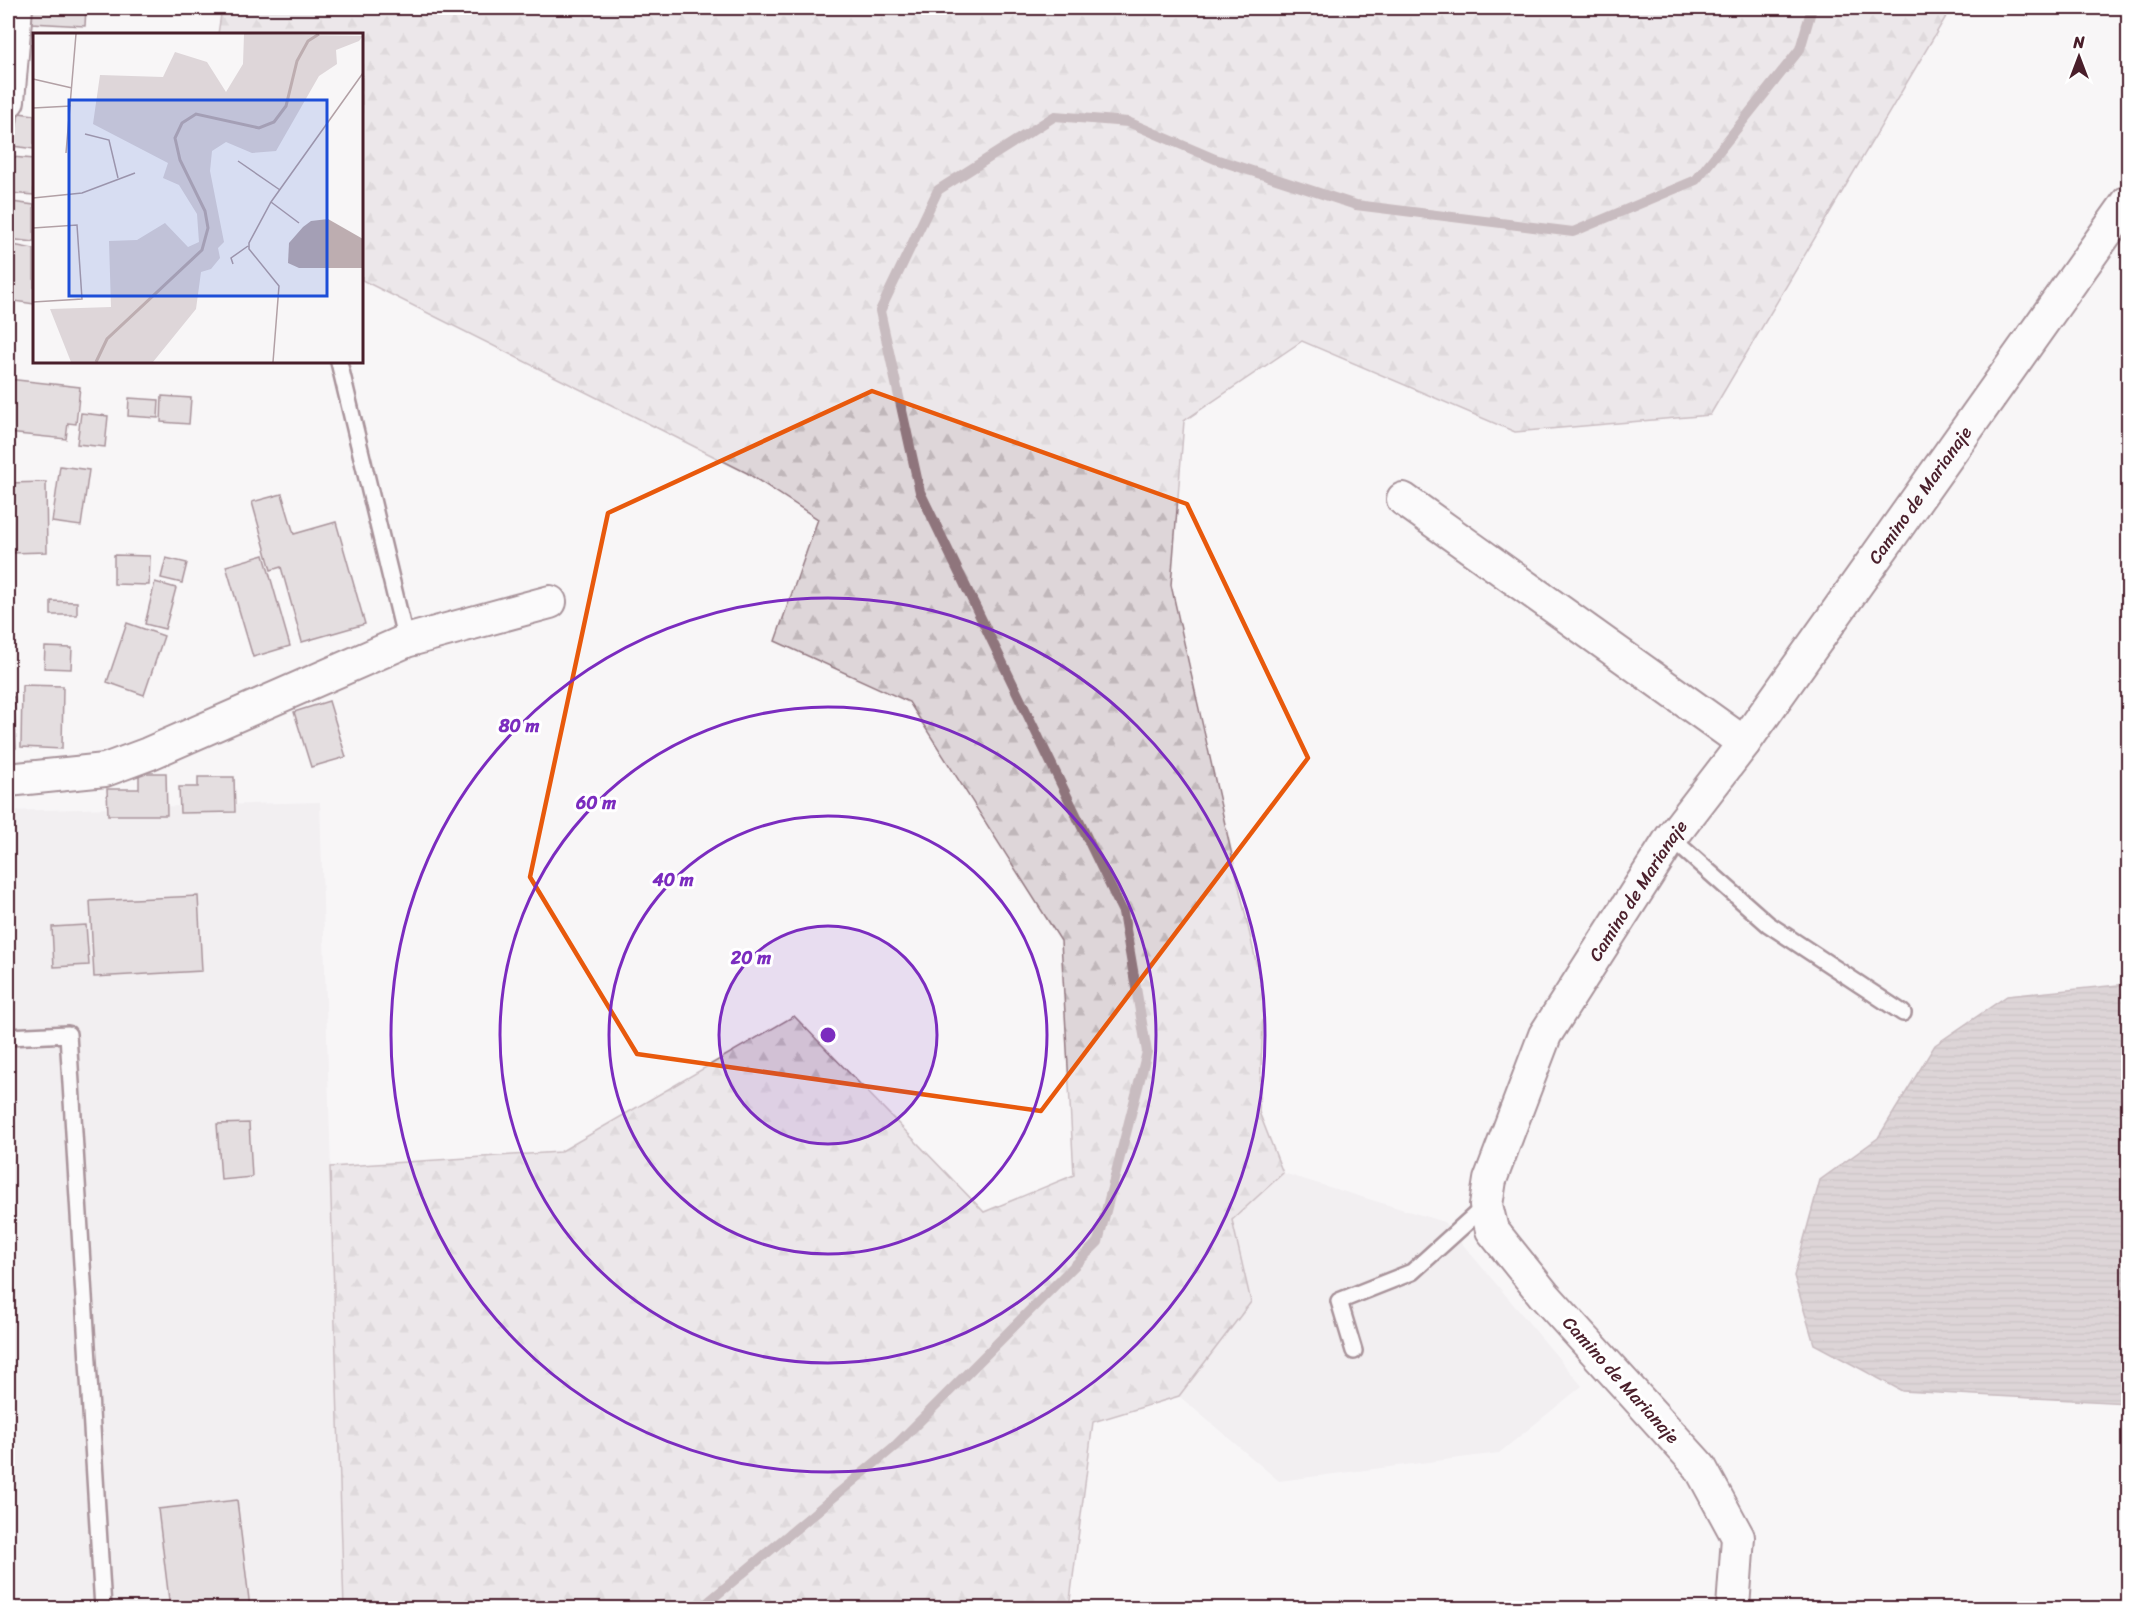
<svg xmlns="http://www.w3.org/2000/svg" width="2136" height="1616" viewBox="0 0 2136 1616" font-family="Sriracha,sans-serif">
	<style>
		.built { fill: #ebe6e8 }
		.forest { fill: url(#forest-firs); stroke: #947a82; stroke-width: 1.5 }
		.water { fill: url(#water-rules); stroke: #8f747b; stroke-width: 1.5 }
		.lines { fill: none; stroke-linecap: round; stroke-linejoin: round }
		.stream { stroke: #8f747b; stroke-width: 10 }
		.building { fill: #cdc1c4; stroke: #4a1f2b; stroke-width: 1.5 }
		.lane-casing { stroke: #4a1f2b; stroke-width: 20 }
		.street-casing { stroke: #4a1f2b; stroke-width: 36 }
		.lane { stroke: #fff; stroke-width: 15 }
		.street { stroke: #fff; stroke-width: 32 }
		.marked { fill: none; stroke: #e8590c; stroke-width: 4.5; stroke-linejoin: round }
		.ring { fill: none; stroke: #7b2cbf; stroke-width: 3 }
		.labels { text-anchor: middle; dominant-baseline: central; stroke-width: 6; stroke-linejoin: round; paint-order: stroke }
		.street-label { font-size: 18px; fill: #4a1f2b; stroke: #fff }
		.inset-river { fill: none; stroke: #bdadb0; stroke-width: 3 }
		.inset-road { fill: none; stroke: #b2a0a5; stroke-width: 1.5 }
		.view { fill: #1d4ed8; fill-opacity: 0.15; stroke: #1d4ed8; stroke-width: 3 }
		.inset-edge { fill: none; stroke: #4a1f2b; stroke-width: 3 }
		.centre { fill: #7b2cbf; stroke: #fff; stroke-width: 3 }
		.ring-label { font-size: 18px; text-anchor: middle; font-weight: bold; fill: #7b2cbf; stroke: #fff; stroke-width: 6; stroke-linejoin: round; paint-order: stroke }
	</style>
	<defs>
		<pattern id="forest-firs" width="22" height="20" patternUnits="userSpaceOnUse" patternTransform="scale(1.5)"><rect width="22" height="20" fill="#ded6d9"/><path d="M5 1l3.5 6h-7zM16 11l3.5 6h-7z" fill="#c0b7ba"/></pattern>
		<pattern id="water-rules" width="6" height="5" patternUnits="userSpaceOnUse" patternTransform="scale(1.5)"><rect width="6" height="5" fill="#bdadb0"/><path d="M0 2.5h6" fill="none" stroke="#9c8c8f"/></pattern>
	</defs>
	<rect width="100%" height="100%" fill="#f8f6f7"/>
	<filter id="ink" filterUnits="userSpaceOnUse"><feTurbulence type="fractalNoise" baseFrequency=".0167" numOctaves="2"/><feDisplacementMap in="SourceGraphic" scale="12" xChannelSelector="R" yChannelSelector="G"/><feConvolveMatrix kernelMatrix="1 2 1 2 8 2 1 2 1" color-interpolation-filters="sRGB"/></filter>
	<g filter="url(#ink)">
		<!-- built -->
		<path class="built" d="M 320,802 L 344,1608 L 8,1608 L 8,811 Z
			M 1283,1173 L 1444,1222 L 1582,1386 L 1499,1453 L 1279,1481 L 1179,1396 L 1251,1302 L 1232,1219 Z"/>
		<!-- forest -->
		<path class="forest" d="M 222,8 L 1951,8 L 1710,415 L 1515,432 L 1302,341 L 1184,421 L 1171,585 L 1264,997 L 1259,1112 L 1283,1173 L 1232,1220 L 1251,1302 L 1179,1396 L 1093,1422 L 1069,1608 L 344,1608 L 330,1167 L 560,1152 L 794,1016 L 984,1212 L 1074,1175 L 1061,941 L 909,702 L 775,641 L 818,519 L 747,473 L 362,280 L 362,34 L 218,34 Z"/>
		<!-- water -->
		<path class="water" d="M 2128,984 L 2128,1403 L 1902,1391 L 1814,1344 L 1794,1276 L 1820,1180 L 1878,1138 L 1935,1045 L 2007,996 Z"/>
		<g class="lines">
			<!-- stream -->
			<path class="stream" d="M 701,1608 L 895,1446 L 1098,1242 L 1147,1052 L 1123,912 L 920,492 L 880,311 L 938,190 L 1055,116 L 1128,122 L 1215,159 L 1356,205 L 1573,232 L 1696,180 L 1800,49 L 1812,8"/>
		</g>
		<!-- building -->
		<path class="building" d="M 32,8 L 86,8 L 85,26 L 31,23 Z
			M 19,113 L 34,115 L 34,149 L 13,146 Z
			M 12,157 L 34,159 L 34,195 L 9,193 Z
			M 12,202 L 34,205 L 34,242 L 8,239 Z
			M 13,245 L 34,249 L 34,304 L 8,300 L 8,280 Z
			M 8,379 L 80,387 L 76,424 L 68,423 L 66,439 L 8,433 Z
			M 162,396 L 191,398 L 189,424 L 161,422 Z
			M 129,398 L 159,400 L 158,418 L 128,416 Z
			M 81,413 L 108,416 L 105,447 L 77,444 Z
			M 60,466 L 89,470 L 81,526 L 52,522 Z
			M 46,482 L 47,552 L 10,553 L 8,483 Z
			M 282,494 L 294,534 L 336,522 L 365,624 L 302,642 L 281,567 L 271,570 L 252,502 Z
			M 114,555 L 150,556 L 149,585 L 114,584 Z
			M 264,555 L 290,646 L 253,657 L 226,566 Z
			M 166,558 L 187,563 L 182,583 L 161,578 Z
			M 155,582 L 176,588 L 165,629 L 145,624 Z
			M 51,601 L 77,602 L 77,615 L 51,615 Z
			M 127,623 L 164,636 L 144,695 L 107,682 Z
			M 45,647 L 72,648 L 71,669 L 44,668 Z
			M 22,685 L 63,686 L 62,749 L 21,747 Z
			M 8,697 L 14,697 L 16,748 L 8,749 Z
			M 329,701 L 346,757 L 311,767 L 294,712 Z
			M 139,773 L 166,773 L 167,815 L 108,815 L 107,789 L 139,789 Z
			M 198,777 L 234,777 L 235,812 L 180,813 L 179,787 L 198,787 Z
			M 198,896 L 202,971 L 94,977 L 90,901 Z
			M 86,925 L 89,965 L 54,967 L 52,927 Z
			M 249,1123 L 252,1177 L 221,1180 L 217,1124 Z
			M 237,1500 L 250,1608 L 170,1608 L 158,1509 Z"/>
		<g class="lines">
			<!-- lane casing -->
			<g class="lane-casing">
				<path id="lane" d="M 339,362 L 406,641
					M 1671,838 L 1768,924 L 1903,1013
					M 8,1037 L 68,1034 L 103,1608
					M 1354,1351 L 1339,1301 L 1412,1272 L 1486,1205"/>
			</g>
			<!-- street casing -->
			<g class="street-casing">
				<g id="street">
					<path d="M 8,101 L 16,8"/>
					<path d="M 1403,499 L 1744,743"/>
					<path d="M 8,780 L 105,770 L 148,754 L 406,641 L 550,602"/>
					<path id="s1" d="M 1733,1608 L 1738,1537 L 1700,1467 L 1544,1295 L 1492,1230 L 1486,1205 L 1490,1180 L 1545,1035 L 1671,838 L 1744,743 L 2128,202"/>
				</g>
			</g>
			<!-- lane -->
			<use href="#lane" class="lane"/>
			<!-- street -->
			<use href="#street" class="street"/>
		</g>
	</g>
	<!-- marked area -->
	<path d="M0 0H2136V1616H0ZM 872,391 L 1187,504 L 1308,758 L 1041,1111 L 637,1054 L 530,877 L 608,513 Z" fill="#f8f6f7" fill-opacity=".55" fill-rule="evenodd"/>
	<path class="marked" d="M 872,391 L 1187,504 L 1308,758 L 1041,1111 L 637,1054 L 530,877 L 608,513 Z"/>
	<!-- distance rings -->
	<circle cx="828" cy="1035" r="109" fill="#7b2cbf" fill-opacity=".12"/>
	<g class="ring">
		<circle cx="828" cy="1035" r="109"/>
		<circle cx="828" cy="1035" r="219"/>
		<circle cx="828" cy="1035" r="328"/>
		<circle cx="828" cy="1035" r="437"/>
	</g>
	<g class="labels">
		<!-- street labels -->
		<g class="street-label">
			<text stroke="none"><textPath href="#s1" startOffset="1330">Camino de Marianaje</textPath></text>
			<text stroke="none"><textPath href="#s1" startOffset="844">Camino de Marianaje</textPath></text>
			<text transform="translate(1621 1380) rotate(48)">Camino de Marianaje</text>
		</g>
	</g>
	<!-- overview -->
	<g transform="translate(33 33)">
		<rect width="330" height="330" fill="#f8f6f7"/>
		<path d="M 211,1 L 330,3 L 326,8 L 303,17 L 304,31 L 286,43 L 243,118 L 219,120 L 193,109 L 179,118 L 177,138 L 191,209 L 185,215 L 187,225 L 178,236 L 168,239 L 163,276 L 120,329 L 38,329 L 17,276 L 78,274 L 76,208 L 104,207 L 132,190 L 155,214 L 166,209 L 164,181 L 146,152 L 130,145 L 135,130 L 60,91 L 67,42 L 130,44 L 142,19 L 174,29 L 193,59 L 210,31 Z" fill="#ded6d9"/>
		<path d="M 295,186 L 330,206 L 330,235 L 266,235 L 255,230 L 256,210 L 270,194 L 278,188 Z" fill="#bdadb0"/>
		<path class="inset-river" d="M 63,329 L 74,306 L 169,217 L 175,195 L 172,178 L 147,127 L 142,105 L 149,90 L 163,81 L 226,95 L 241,89 L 253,73 L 264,28 L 275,8 L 286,1"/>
		<path class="inset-road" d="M 0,46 L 39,55M 0,75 L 38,73M 52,101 L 76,107 L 85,145M 33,120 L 43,1M 205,128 L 247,157M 0,165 L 49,160 L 102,140M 238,169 L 266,190M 0,195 L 44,192 L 49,266 L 0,269M 200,231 L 198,225 L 215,213M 240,329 L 246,253 L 216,216 L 216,210 L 238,169 L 330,40"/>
		<path class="view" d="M 36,67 L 294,67 L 294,263 L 36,263 Z"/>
		<rect width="330" height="330" class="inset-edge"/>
	</g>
	<circle cx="828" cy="1035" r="9" class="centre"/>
	<g class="ring-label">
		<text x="519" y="732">80 m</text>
		<text x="596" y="809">60 m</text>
		<text x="673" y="886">40 m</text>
		<text x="751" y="964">20 m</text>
	</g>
	<!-- margin -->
	<rect width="2136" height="1616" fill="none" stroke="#fff" stroke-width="30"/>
	<rect x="15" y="15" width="2106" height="1586" fill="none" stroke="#4a1f2b" stroke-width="2" filter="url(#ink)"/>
	<!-- north arrow -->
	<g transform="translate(2079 57)" stroke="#ffffff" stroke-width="4.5" paint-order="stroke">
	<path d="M0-4.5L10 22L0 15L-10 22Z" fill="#4a1f2b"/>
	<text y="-9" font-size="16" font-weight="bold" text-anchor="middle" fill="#4a1f2b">N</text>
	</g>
</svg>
